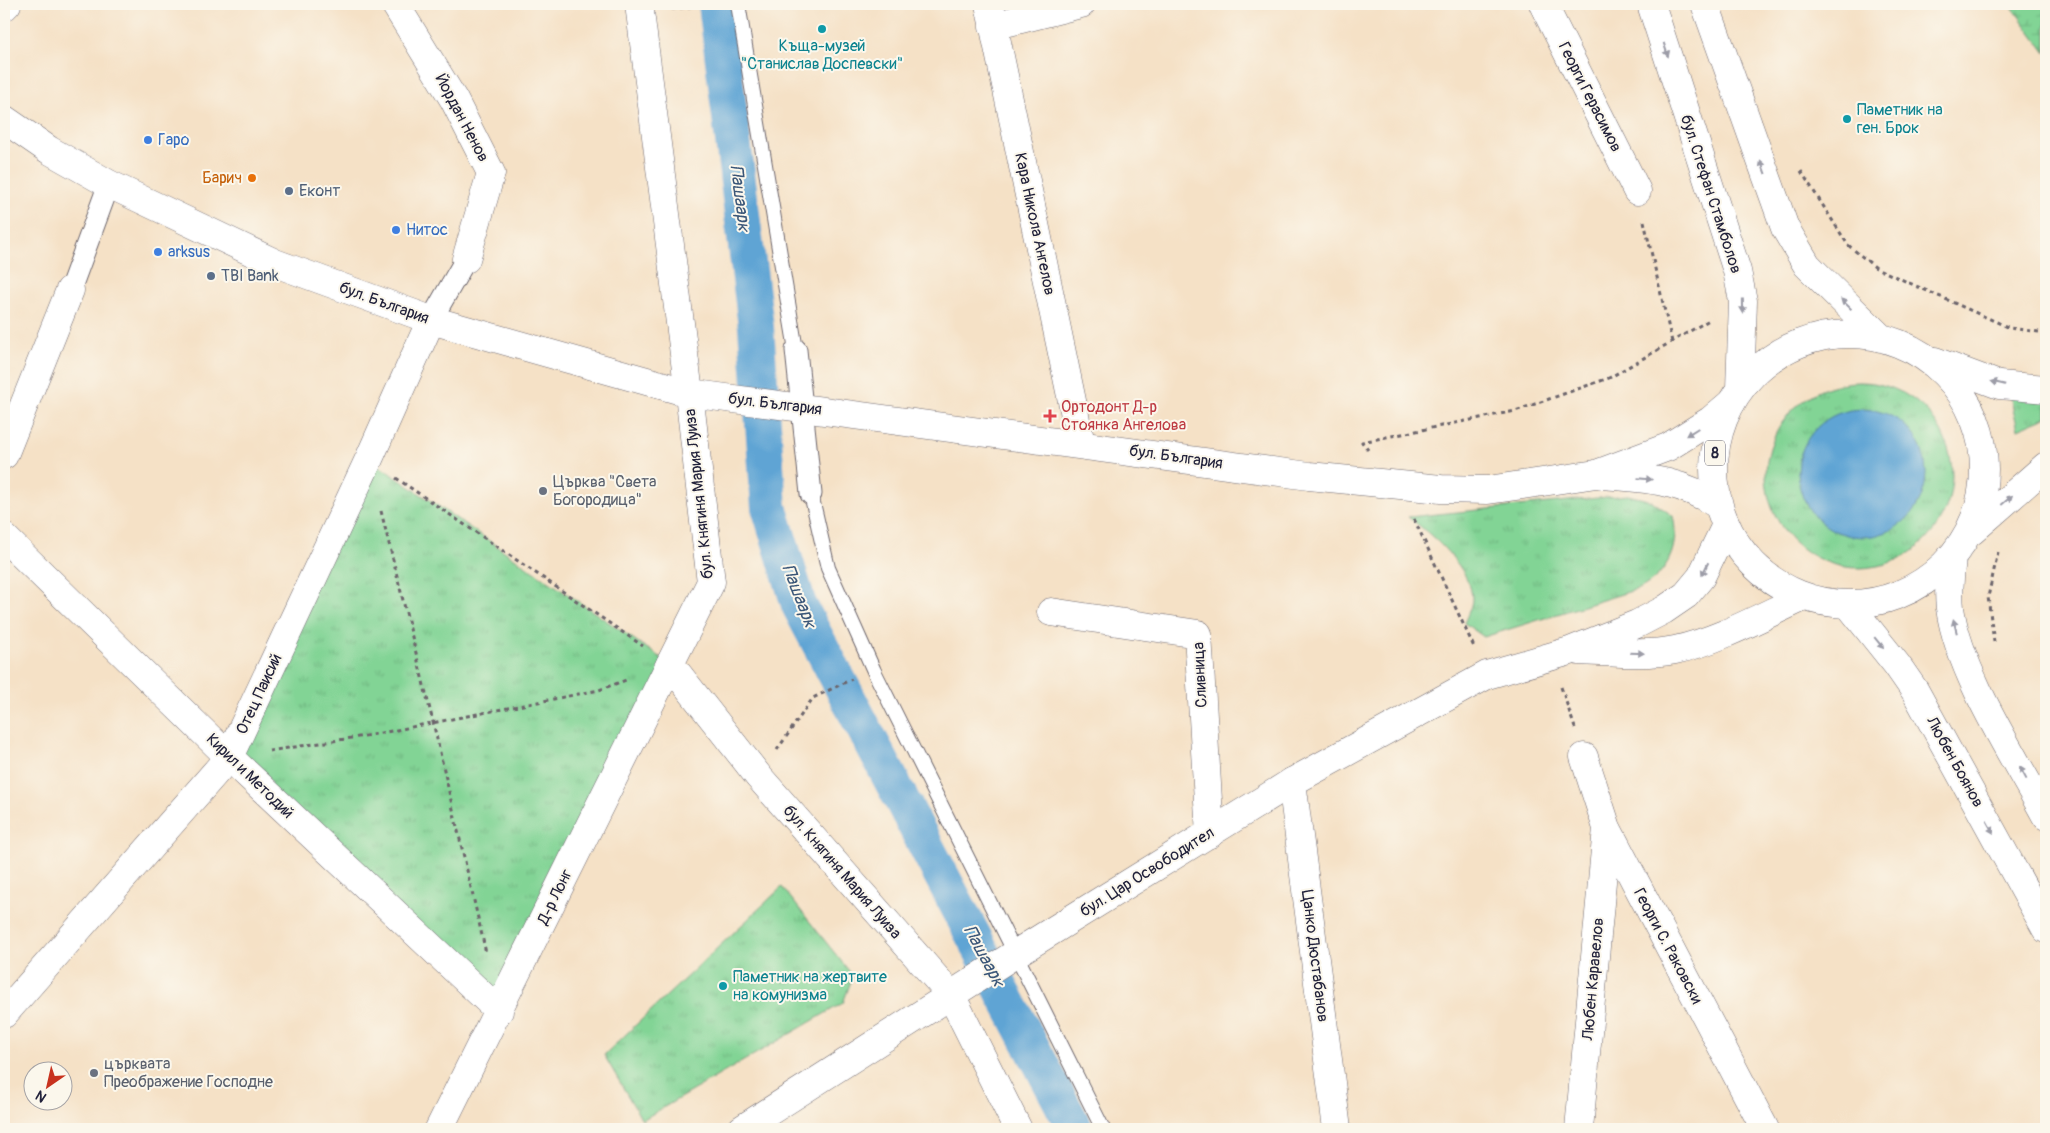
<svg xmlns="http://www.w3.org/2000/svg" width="2050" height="1133" viewBox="0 0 2050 1133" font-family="Pangolin,sans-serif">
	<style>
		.grass { fill: url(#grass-tufts); stroke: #527b68 }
		.wetland { fill: url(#wetland-marsh); stroke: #527b68 }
		.water { fill: #5ea4d4; stroke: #406388 }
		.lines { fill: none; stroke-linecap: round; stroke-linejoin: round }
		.canal { stroke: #5ea4d4; stroke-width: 36 }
		.service-casing { stroke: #6c656c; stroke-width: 16 }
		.pedestrian-casing { stroke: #6c656c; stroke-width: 23 }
		.minor-casing { stroke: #6c656c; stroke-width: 29 }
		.tertiary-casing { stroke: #6c656c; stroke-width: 29 }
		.secondary-casing { stroke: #6c656c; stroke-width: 29 }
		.primary-casing { stroke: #6c656c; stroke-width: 29 }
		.path { stroke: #6c656c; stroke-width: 3; stroke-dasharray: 4 4; stroke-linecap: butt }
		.service { stroke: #fff; stroke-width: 14 }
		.pedestrian { stroke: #fff; stroke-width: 21 }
		.minor { stroke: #fff; stroke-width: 28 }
		.tertiary { stroke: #fff; stroke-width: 28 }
		.secondary { stroke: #fff; stroke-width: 28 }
		.primary { stroke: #fff; stroke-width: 28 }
		.oneway { fill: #9c9ca7 }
		.culture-dot { fill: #0f9aa8; stroke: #fbf7ec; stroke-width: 2 }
		.shop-dot { fill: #3f7fe0; stroke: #fbf7ec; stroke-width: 2 }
		.food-dot { fill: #e8710a; stroke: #fbf7ec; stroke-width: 2 }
		.service-dot { fill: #5c6f8a; stroke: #fbf7ec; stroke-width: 2 }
		.health-dot { fill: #e0444e; stroke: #fbf7ec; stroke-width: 2 }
		.worship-dot { fill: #6b7280; stroke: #fbf7ec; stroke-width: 2 }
		.labels { text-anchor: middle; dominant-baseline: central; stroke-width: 4; stroke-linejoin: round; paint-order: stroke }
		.shield { fill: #fbf7ec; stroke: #636270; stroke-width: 1 }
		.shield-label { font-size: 15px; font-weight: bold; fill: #22223b }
		.culture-label { font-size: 16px; fill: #0d838f; stroke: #fbf7ec; text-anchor: start }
		.street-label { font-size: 16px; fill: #22223b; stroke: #fbf7ec }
		.shop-label { font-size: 16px; fill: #366cbe; stroke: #fbf7ec; text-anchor: start }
		.food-label { font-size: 16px; fill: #c56008; stroke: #fbf7ec; text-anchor: end }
		.service-label { font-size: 16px; fill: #4e5e75; stroke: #fbf7ec; text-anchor: start }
		.health-label { font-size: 16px; fill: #be3a42; stroke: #fbf7ec; text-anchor: start }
		.worship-label { font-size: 16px; fill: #5b616d; stroke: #fbf7ec; text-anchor: start }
		.water-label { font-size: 18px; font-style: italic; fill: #3a5678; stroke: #fbf7ec }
	</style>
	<defs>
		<pattern id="grass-tufts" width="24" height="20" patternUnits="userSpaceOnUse" patternTransform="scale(1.25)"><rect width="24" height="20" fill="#82d495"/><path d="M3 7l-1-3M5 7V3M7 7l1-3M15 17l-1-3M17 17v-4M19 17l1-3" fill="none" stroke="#70b681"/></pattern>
		<pattern id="wetland-marsh" width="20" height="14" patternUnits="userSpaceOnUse" patternTransform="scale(1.25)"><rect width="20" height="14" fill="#82d495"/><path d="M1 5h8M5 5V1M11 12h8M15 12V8" fill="none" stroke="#70b681"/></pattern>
	</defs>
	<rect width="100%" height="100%" fill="#fbf7ec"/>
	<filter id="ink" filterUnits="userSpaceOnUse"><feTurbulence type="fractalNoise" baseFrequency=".02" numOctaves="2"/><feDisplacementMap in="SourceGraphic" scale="10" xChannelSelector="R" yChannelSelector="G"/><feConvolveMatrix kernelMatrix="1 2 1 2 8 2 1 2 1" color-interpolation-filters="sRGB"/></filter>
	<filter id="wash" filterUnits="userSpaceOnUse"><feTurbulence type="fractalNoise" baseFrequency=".0096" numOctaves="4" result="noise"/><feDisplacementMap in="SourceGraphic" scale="20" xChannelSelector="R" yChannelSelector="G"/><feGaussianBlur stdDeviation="1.12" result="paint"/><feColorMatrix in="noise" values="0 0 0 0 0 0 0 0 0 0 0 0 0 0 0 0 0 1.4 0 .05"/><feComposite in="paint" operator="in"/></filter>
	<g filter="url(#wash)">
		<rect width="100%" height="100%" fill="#f5e1c6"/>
		<!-- grass -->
		<path class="grass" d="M1766 475a93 93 0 1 1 186 0a93 93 0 1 1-186 0Z
			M 2010,396 L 2046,401 L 2046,417 L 2018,429 Z
			M 369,459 L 670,664 L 499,1011 L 229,757 Z
			M 1628,495 L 1652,501 L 1673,516 C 1680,546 1668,573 1641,588 L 1484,637 L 1464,623 C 1467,616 1471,608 1472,601 C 1474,570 1430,533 1408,517 Z
			M 782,887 L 853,976 L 843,1003 L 642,1120 L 604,1055 Z"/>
		<!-- wetland -->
		<path class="wetland" d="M 2010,4 L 2046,4 L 2046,53 Z"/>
		<!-- water -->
		<path class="water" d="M1798 473a64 64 0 1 1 128 0a64 64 0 1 1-128 0Z"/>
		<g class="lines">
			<!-- canal -->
			<path class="canal" d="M 716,4 L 756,327 L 769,507 L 799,605 L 1075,1129"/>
		</g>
	</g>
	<g filter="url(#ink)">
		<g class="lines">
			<!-- service casing -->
			<g class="service-casing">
				<path id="service" d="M 738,4 L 796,350
					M 811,494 L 828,568 L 874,671 L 1103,1129"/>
			</g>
			<!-- pedestrian casing -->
			<g class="pedestrian-casing">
				<path id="pedestrian" d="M 70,290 L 109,184
					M 431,320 L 466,259
					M 796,350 L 811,494"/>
			</g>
			<!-- minor casing -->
			<g class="minor-casing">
				<path id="minor" d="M 395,4 L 454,100 L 491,173 L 466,259
					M 989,4 L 1081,444
					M 1543,4 L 1637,191
					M 4,7 L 7,4
					M 993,26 L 1081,4
					M 4,455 L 70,290
					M 4,537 L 229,757 L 499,1011
					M 1051,612 L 1198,634 L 1210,834
					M 1584,757 L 1607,828 L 1765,1129
					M 1292,782 L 1337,1129
					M 4,1014 L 229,757 L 369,459 L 431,320
					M 439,1129 L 670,664
					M 1579,1129 L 1607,828"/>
			</g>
			<!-- tertiary casing -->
			<g class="tertiary-casing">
				<path id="tertiary" d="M 639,4 L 689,393 L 711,582 L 670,664 L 759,777 L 951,995 L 1018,1129
					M 4,119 L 49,150 L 109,184 L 275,263 L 431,320 L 689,393 L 1309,476 L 1441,489 L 1488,490 L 1596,474 L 1668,447 L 1711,420 L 1731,403
					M 1603,475 C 1649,479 1678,479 1718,505
					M 1579,651 C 1611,652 1644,656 1675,650 C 1718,641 1764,615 1804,597
					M 742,1129 L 1015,954 L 1292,782 L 1487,675 L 1570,651 L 1637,624 L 1664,610 L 1686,595 L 1701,577 L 1726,525"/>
			</g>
			<!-- secondary casing -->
			<g class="secondary-casing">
				<path id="secondary" d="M 1952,558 C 1950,575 1948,591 1950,608 C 1959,673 2015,758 2046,816
					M 1849,605 L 1897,665 L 1915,691 L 2046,929"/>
			</g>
			<!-- primary casing -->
			<g class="primary-casing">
				<path id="primary" d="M 1651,4 L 1737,271 L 1743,301 L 1740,389
					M 1705,4 L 1785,228 L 1807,265 L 1881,338
					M1714 469a135 135 0 1 1 270 0a135 135 0 1 1-270 0Z
					M 1935,361 L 1999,385 L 2046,389
					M 1972,531 L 2046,466"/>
			</g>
			<!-- path -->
			<path class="path" d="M 672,9 L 711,4
				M 1801,171 L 1848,245 L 1876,268 L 2010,328 L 2046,333
				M 1644,221 L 1672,342
				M 1368,450 L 1362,442 L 1515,411 L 1609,378 L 1711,319
				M 396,478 L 643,646
				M 381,511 L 433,722 L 486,953
				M 1414,519 L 1474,647
				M 1994,642 L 1988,597 L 1998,552
				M 1561,687 L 1575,728
				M 777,750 L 813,698 L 852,679
				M 269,751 L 371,735 L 599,690 L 626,680"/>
			<!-- service -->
			<use href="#service" class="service"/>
			<!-- pedestrian -->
			<use href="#pedestrian" class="pedestrian"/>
			<!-- minor -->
			<use href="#minor" class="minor"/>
			<!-- tertiary -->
			<use href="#tertiary" class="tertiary"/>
			<!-- secondary -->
			<use href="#secondary" class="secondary"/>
			<!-- primary -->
			<use href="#primary" class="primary"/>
		</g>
		<!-- one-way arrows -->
		<defs><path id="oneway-solid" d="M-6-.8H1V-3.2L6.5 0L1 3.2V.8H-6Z" transform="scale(1.25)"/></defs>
		<g class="oneway">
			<use href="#oneway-solid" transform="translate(1666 50) rotate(72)"/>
			<use href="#oneway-solid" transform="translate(1763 167) rotate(-110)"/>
			<use href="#oneway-solid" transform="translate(1846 304) rotate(-136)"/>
			<use href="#oneway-solid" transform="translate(1743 306) rotate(89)"/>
			<use href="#oneway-solid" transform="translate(1998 383) rotate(-166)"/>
			<use href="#oneway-solid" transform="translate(1692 432) rotate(148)"/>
			<use href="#oneway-solid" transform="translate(1645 479) rotate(5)"/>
			<use href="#oneway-solid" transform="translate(2007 500) rotate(-41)"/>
			<use href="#oneway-solid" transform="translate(1705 569) rotate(116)"/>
			<use href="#oneway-solid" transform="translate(1955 626) rotate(-104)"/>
			<use href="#oneway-solid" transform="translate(1879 643) rotate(51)"/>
			<use href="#oneway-solid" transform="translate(1637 653) rotate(2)"/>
			<use href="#oneway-solid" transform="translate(2023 773) rotate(-118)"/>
			<use href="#oneway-solid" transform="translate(1990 827) rotate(61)"/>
		</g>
	</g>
	<!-- markers -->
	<g class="culture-dot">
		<circle cx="822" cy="29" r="5"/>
		<circle cx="1847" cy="119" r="5"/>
		<circle cx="723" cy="986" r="5"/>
	</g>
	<g class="shop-dot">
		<circle cx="148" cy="140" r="5"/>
		<circle cx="396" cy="230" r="5"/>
		<circle cx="158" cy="252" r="5"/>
	</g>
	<circle class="food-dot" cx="252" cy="178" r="5"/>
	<g class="service-dot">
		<circle cx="289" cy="191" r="5"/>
		<circle cx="211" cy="276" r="5"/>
	</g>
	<path class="health-dot" d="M1047.5 408.5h5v5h5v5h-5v5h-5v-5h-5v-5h5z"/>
	<g class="worship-dot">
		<circle cx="543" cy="491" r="5"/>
		<circle cx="94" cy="1073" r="5"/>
	</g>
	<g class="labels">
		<!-- shield labels -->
		<rect class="shield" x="1705" y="440.5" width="20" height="25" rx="4"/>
		<g class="shield-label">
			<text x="1715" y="453">8</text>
		</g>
		<!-- culture labels -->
		<g class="culture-label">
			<text x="822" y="46" text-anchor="middle">Къща-музей<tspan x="822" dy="18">"Станислав Доспевски"</tspan></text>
			<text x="1857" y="110">Паметник на<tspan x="1857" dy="18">ген. Брок</tspan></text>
			<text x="733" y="977">Паметник на жертвите<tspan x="733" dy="18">на комунизма</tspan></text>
		</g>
		<!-- street labels -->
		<g class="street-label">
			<text transform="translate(1590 97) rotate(63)">Георги Герасимов</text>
			<text transform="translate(462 118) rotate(62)">Йордан Ненов</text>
			<text transform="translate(1711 194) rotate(72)">бул. Стефан Стамболов</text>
			<text transform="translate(1035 224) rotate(78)">Кара Никола Ангелов</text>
			<text transform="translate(384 303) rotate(20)">бул. България</text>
			<text transform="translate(775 404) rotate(7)">бул. България</text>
			<text transform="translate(1176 457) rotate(8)">бул. България</text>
			<text transform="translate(699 494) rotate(-96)">бул. Княгиня Мария Луиза</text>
			<text transform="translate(1200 675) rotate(-93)">Сливница</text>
			<text transform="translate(259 694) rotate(-65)">Отец Паисий</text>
			<text transform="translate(1955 762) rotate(61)">Любен Боянов</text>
			<text transform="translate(250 776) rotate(44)">Кирил и Методий</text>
			<text transform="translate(842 872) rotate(49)">бул. Княгиня Мария Луиза</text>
			<text transform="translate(1147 872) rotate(-32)">бул. Цар Освободител</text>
			<text transform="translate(555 897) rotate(-64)">Д-р Лонг</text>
			<text transform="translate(1668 946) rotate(62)">Георги С. Раковски</text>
			<text transform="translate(1315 956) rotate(83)">Цанко Дюстабанов</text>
			<text transform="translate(1593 979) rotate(-85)">Любен Каравелов</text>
		</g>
		<!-- shop labels -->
		<g class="shop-label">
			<text x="158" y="140">Гаро</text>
			<text x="406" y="230">Нитос</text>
			<text x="168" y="252">arksus</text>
		</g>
		<!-- food labels -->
		<g class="food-label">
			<text x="242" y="178">Барич</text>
		</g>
		<!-- service labels -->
		<g class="service-label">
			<text x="299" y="191">Еконт</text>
			<text x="221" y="276">TBI Bank</text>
		</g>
		<!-- health labels -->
		<g class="health-label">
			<text x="1061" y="407">Ортодонт Д-р<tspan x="1061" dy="18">Стоянка Ангелова</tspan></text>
		</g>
		<!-- worship labels -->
		<g class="worship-label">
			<text x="553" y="482">Църква "Света<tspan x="553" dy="18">Богородица"</tspan></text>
			<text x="104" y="1064">църквата<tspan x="104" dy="18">Преображение Господне</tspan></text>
		</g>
		<!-- water labels -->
		<g class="water-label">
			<text transform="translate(740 198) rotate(83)">Пашаарк</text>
			<text transform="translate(799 596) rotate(69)">Пашаарк</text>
			<text transform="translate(984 956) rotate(62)">Пашаарк</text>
		</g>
	</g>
	<!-- margin -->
	<rect width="2050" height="1133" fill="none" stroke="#fbf7ec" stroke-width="20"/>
	<!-- north arrow -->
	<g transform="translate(48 1086) rotate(214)"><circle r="24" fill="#fbf7ec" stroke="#a4a2a5"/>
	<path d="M0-4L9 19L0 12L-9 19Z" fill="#c8321e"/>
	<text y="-8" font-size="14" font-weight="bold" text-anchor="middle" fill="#22223b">N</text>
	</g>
</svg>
